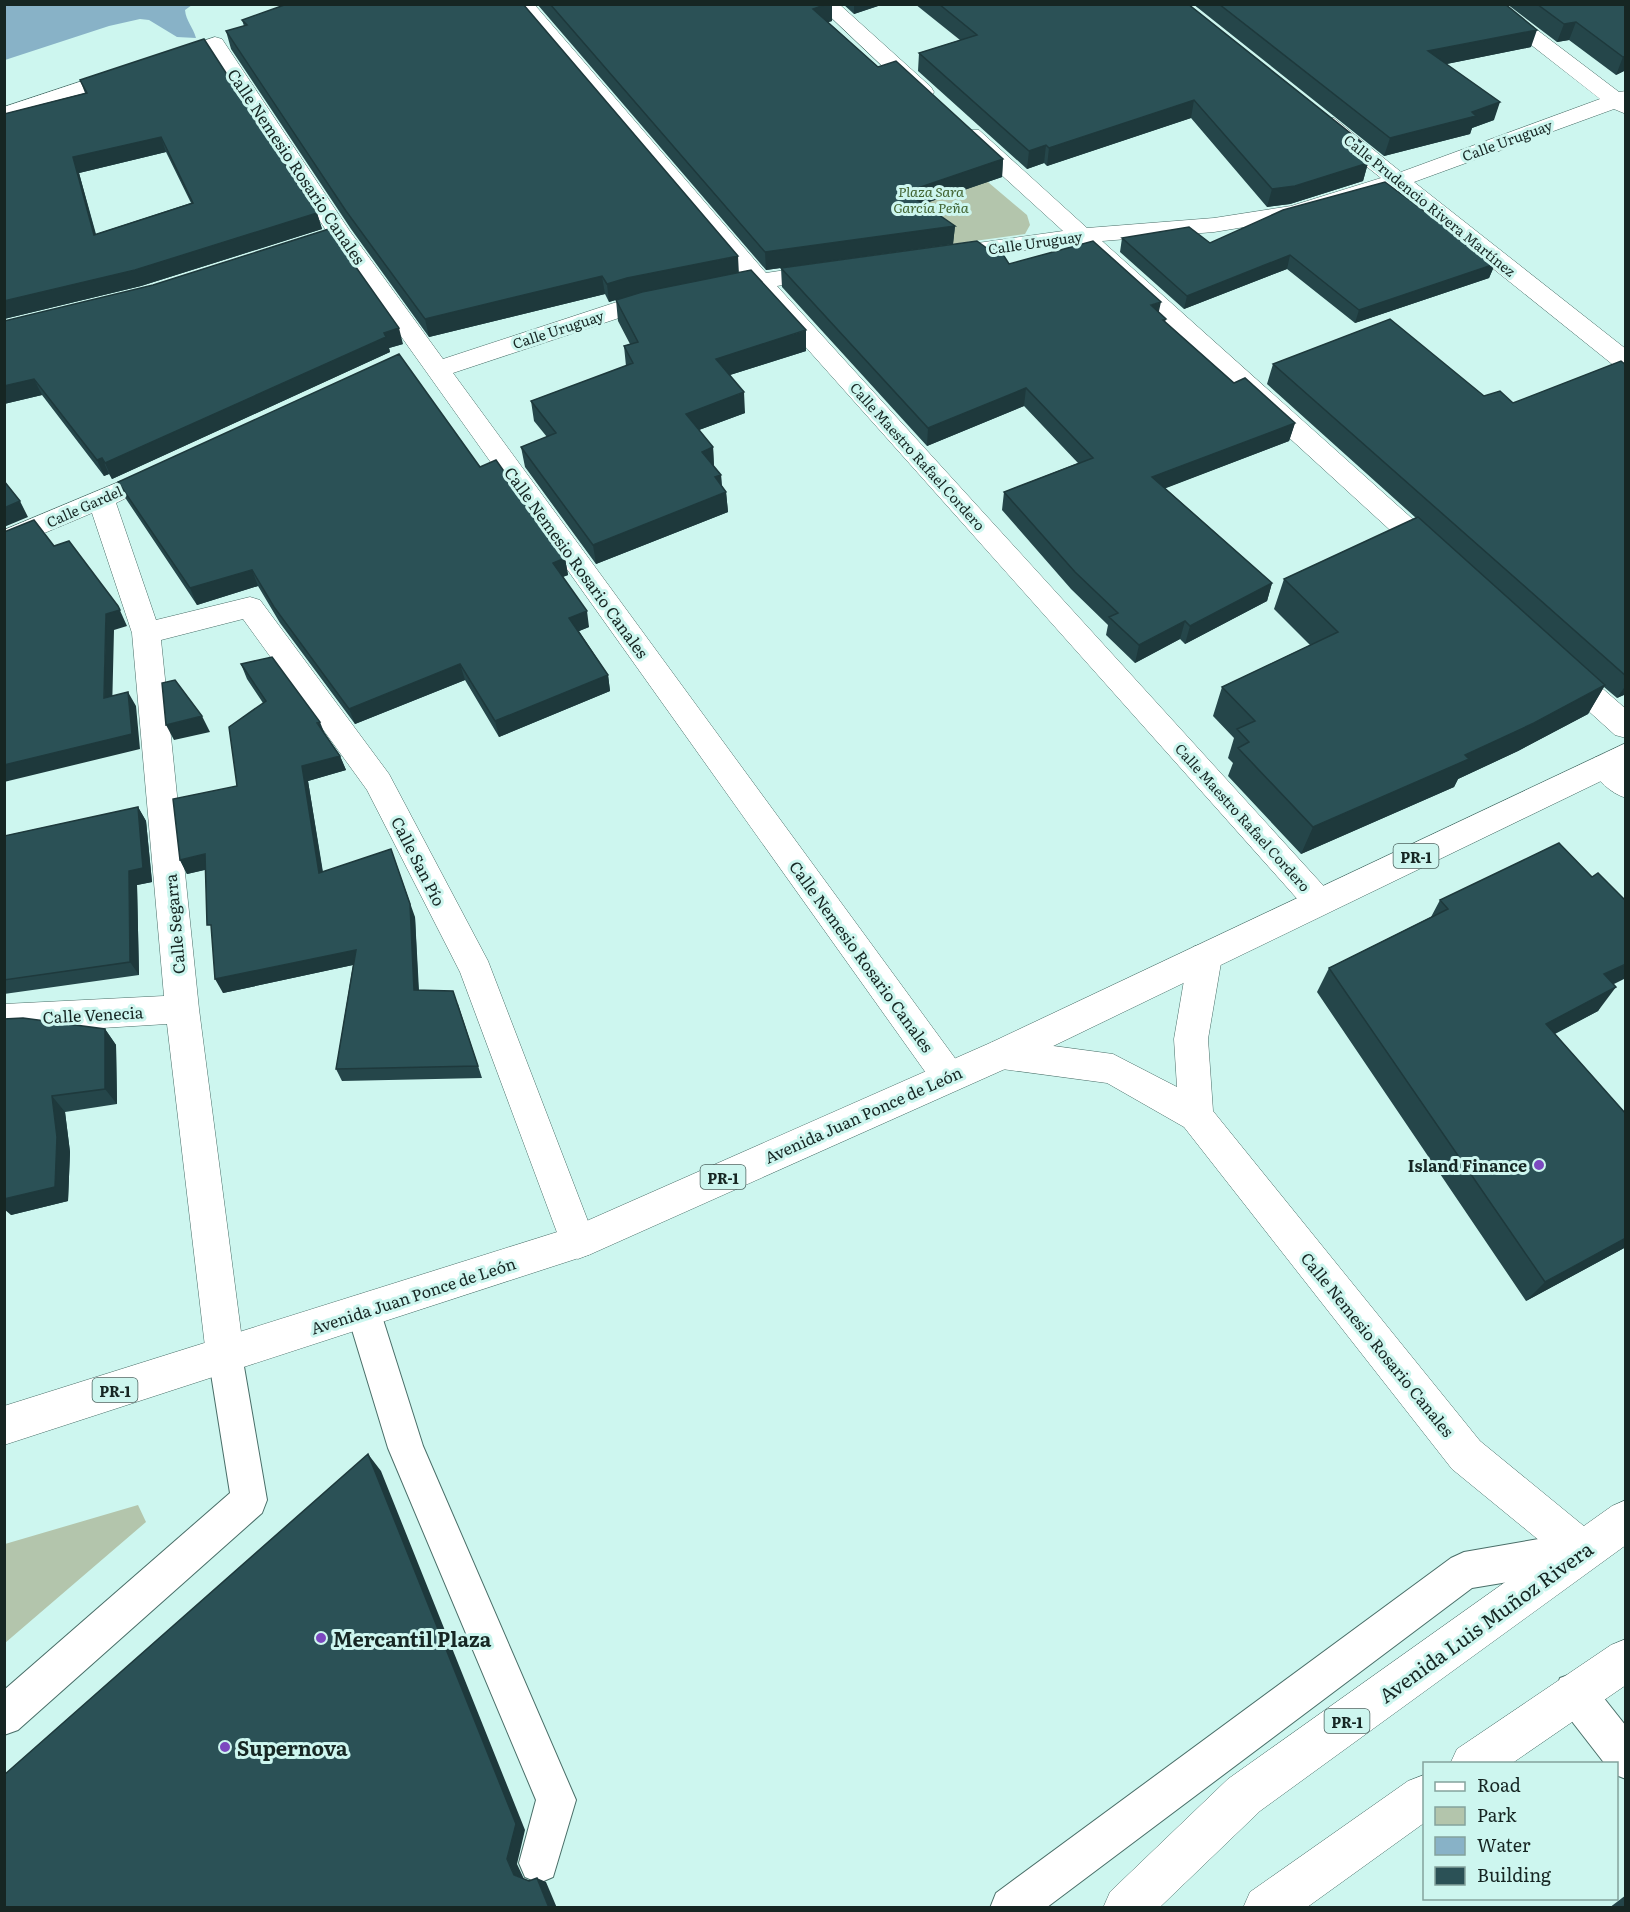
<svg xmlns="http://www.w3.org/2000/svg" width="1630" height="1912" viewBox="0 0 1630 1912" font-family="Literata,serif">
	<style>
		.green { fill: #b3c5ac }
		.water { fill: #88b2c7 }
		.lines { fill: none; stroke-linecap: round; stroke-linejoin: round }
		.service-casing { stroke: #496e68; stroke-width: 2 }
		.minor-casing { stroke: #496e68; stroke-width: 1 }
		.primary-casing { stroke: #496e68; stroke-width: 1 }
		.service { fill: #fff; fill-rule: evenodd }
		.minor { fill: #fff; fill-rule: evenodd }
		.primary { fill: #fff; fill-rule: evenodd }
		.wall { fill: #25464a; fill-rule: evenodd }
		.shaded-wall { fill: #1e393c }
		.building { fill: #2b5156; stroke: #1e393c; stroke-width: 1.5; fill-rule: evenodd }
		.poi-dot { fill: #7c48bf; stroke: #cdf6ef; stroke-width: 2 }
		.labels { text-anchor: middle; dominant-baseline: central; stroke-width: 6; stroke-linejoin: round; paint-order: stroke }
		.far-street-label { font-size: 14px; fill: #162623; stroke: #cdf6ef }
		.far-park-label { font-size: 14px; font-style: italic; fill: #416331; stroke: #cdf6ef }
		.shield { fill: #cdf6ef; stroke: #4d6460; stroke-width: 1.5 }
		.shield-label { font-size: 15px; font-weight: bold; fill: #162623 }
		.street-label { font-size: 16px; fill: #162623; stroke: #cdf6ef }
		.poi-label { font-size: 16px; font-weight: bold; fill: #162623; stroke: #cdf6ef; text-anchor: end }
		.near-street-label { font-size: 20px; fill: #162623; stroke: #cdf6ef }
		.near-poi-label { font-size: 20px; font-weight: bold; fill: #162623; stroke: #cdf6ef; text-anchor: start }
	</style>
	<rect width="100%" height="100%" fill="#cdf6ef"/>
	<!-- green -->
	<path class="green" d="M 943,144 L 1027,215 L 1030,225 L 1025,234 L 909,250 L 846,178 Z
		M 138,1505 L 146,1522 L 5,1643 L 5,1544 Z"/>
	<!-- water -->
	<path class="water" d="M 5,4 L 192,5 L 185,10 C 186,21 193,27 196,38 L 177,37 L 149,20 L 140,19 L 109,26 L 5,60 Z"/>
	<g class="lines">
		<!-- service casing -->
		<g class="service-casing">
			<path id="service" d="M 363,1294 L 375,1298 L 380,1310 L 423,1446 L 576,1800 L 553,1877 L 539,1883 L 525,1877 L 519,1863 L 536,1800 L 388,1448 L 346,1310 L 351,1298 Z
				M 225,1338 L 237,1343 L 242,1355 L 267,1500 L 262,1513 L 18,1730 L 4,1735 L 4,1690 L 230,1493 L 208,1355 L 213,1343 Z
				M 1579,1532 L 1592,1538 L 1598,1551 L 1592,1564 L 1579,1570 L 1472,1588 L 1046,1908 L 990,1908 L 996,1893 L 1451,1558 L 1464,1552 Z
				M 1574,1673 L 1588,1678 L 1626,1726 L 1626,1779 L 1616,1775 L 1616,1764 L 1605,1764 L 1560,1706 L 1555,1692 L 1560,1678 Z"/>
		</g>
		<!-- minor casing -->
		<g class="minor-casing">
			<path id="minor" d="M 513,4 L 534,4 L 766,273 L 825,264 L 833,266 L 837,271 L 833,276 L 777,286 L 1330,893 L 1335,902 L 1330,911 L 1319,915 L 1308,911 L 754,289 L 716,295 L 707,293 L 704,288 L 707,283 L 743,276 Z
				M 817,4 L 839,4 L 931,87 L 934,92 L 931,97 L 915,97 Z
				M 1479,4 L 1503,4 L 1619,92 L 1626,91 L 1626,114 L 1614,109 L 1414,182 L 1626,349 L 1626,370 L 1617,368 L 1394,189 L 1294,219 L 1214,232 L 1102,241 L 1445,548 L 1449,555 L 1445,562 L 1435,565 L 1425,562 L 1076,243 L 942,262 L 934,260 L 930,255 L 934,250 L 942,248 L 1063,231 L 963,140 L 960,135 L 963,130 L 979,130 L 1087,228 L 1214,218 L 1291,206 L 1381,178 L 1318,128 L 1315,123 L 1318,118 L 1334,118 L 1401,172 L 1600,99 Z
				M 215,37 L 222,39 L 349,230 L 443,359 L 629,298 L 659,292 L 668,294 L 671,299 L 668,304 L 643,310 L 453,373 L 960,1065 L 965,1076 L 960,1087 L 948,1091 L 936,1087 L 331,238 L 210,52 L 4,120 L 4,107 Z
				M 121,481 L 130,484 L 134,490 L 130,496 L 116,503 L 156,620 L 250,597 L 260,600 L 389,774 L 488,961 L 596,1242 L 591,1254 L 578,1259 L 565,1254 L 460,972 L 367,790 L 243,619 L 161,640 L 199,1009 L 244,1355 L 239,1368 L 225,1374 L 211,1368 L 206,1355 L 167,1024 L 4,1034 L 4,1004 L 164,996 L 132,633 L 92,513 L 4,550 L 4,530 Z
				M 1562,659 L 1572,662 L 1626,709 L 1626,738 L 1615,735 L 1552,678 L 1547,670 L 1552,662 Z
				M 1605,754 L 1616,758 L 1626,767 L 1626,798 C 1610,793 1597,780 1590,766 L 1594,758 Z
				M 1205,943 L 1217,947 L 1222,957 L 1208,1039 L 1213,1111 L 1480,1441 L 1596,1536 L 1602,1550 L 1596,1564 L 1582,1570 L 1568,1564 L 1452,1469 L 1184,1127 L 1107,1083 L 1002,1069 L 990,1065 L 985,1054 L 990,1043 L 1002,1039 L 1113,1054 L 1177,1087 L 1174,1039 L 1188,957 L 1193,947 Z"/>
		</g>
		<!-- primary casing -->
		<g class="primary-casing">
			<path id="primary" d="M 1626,743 L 1626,769 L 1014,1065 L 591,1254 L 4,1445 L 4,1406 L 573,1227 L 990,1043 Z
				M 1626,1500 L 1626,1545 L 1260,1811 L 1159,1908 L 1103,1908 L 1110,1892 L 1228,1779 L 1612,1506 Z
				M 1626,1639 L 1626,1685 L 1511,1764 L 1450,1764 L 1457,1749 L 1611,1645 Z
				M 1424,1775 L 1424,1823 L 1306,1908 L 1243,1908 L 1250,1892 L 1408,1781 Z"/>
		</g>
		<!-- service -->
		<use href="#service" class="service"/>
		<!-- minor -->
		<use href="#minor" class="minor"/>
		<!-- primary -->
		<use href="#primary" class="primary"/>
	</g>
	<!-- wall -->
	<path class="wall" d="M 537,4 L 832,4 L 832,21 L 828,22 L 878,67 L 1003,159 L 1002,177 L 923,204 L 955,226 L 953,244 L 766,270 Z
		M 843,4 L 884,4 L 854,14 Z
		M 915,4 L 1188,4 L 1364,144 L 1360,157 L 1368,163 L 1363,181 L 1290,204 L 1267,207 L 1191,118 L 1047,166 L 1044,163 L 1027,169 L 918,71 L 919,53 L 960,40 Z
		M 1193,4 L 1505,4 L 1531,47 L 1446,64 L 1494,120 L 1472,128 L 1470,134 L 1384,156 Z
		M 1507,4 L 1626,4 L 1626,70 L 1616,75 L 1569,40 L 1557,42 Z
		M 242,20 L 739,273 L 806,351 L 730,375 L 745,413 L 699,430 L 713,447 L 714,467 L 721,475 L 722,486 L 726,492 L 728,512 L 596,564 L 525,467 L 521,447 L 547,437 L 534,421 L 531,401 L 626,366 L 624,346 L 630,344 L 618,321 L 616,300 L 631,295 L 609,302 L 605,294 L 429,337 L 351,229 L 231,49 L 226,31 L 244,26 Z
		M 80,80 L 317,213 L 322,229 L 141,286 L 4,319 L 4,114 L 85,93 ZM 166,152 L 191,203 L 96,234 L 79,173 Z
		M 1122,238 L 1210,243 L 1495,264 L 1489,278 L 1355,323 L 1287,269 L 1184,309 L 1120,252 Z
		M 1009,264 L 1159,313 L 1166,319 L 1165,322 L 1234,383 L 1295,423 L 1289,441 L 1165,488 L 1272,583 L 1267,601 L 1185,644 L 1180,639 L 1135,663 L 1106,635 L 1108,625 L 1071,589 L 1002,510 L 1004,492 L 1078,463 L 1024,406 L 927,446 L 782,287 L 781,268 Z
		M 4,321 L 403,344 L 389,348 L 390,352 L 112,479 L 109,474 L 104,476 L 42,395 L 4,404 Z
		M 1273,364 L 1484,396 L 1513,403 L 1626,365 L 1626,694 L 1617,698 L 1604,687 L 1588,714 L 1518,751 L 1458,779 L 1454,787 L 1301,854 L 1228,776 L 1233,763 L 1228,758 L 1234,738 L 1213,716 L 1222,687 L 1310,645 L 1274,609 L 1284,579 L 1416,518 L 1267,384 Z
		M 480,467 L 565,558 L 568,575 L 563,577 L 589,627 L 579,631 L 608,675 L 610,691 L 499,737 L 465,680 L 355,724 L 280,623 L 258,586 L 197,605 L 126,499 L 118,482 Z
		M 241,664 L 325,734 L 340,756 L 346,770 L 308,781 L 323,872 L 415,917 L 419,990 L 458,1004 L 482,1078 L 342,1081 L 336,1069 L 353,965 L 223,993 L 205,870 L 187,874 L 180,860 L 237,786 L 263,703 L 247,679 Z
		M 138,807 L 146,821 L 152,882 L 137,885 L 139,975 L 4,994 L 4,836 Z
		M 1440,900 L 1613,984 L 1598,1011 L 1555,1034 L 1626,1114 L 1626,1247 L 1526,1301 L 1317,992 L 1329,968 L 1431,917 Z
		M 4,1019 L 105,1029 L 116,1045 L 117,1104 L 65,1112 L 70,1152 L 68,1201 L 11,1215 Z
		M 1626,1895 L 1626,1908 L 1609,1908 Z"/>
	<!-- shaded-wall -->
	<path class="shaded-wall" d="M 827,4 L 832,4 L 832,21 L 813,27 L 813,9 Z
		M 854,4 L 884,4 L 854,14 Z
		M 1576,22 L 1569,40 L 1557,42 L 1564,24 Z
		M 1537,30 L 1531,47 L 1422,69 L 1428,51 Z
		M 1626,56 L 1626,70 L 1616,75 L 1623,57 Z
		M 1194,100 L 1191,118 L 1047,166 L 1049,148 Z
		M 1500,102 L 1494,120 L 1472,128 L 1470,134 L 1384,156 L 1390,138 Z
		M 161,137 L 166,152 L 79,173 L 100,251 L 94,235 L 73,157 Z
		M 1364,144 L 1358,162 L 1348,148 Z
		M 1046,145 L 1044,163 L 1027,169 L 1029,151 Z
		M 1003,159 L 1002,177 L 906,210 L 906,192 Z
		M 1368,163 L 1363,181 L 1290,204 L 1267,207 L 1272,189 Z
		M 317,213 L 322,229 L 141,286 L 4,319 L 4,301 Z
		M 955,226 L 953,244 L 766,270 L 765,252 Z
		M 1290,255 L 1287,269 L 1184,309 L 1187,296 Z
		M 738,256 L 739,275 L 629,296 L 609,302 L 607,284 L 627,278 Z
		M 1495,264 L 1489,278 L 1355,323 L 1359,310 Z
		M 602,276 L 605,294 L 429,337 L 425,319 Z
		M 1161,302 L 1157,320 L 1151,305 Z
		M 399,328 L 403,344 L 389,348 L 390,352 L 112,479 L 105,463 L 384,333 Z
		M 806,330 L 806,351 L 717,379 L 716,359 Z
		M 34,379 L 42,395 L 4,404 L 4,386 Z
		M 1026,388 L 1024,406 L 927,446 L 928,428 Z
		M 744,392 L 745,413 L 688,434 L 686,414 Z
		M 1295,423 L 1289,441 L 1148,495 L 1152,477 Z
		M 713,447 L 714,467 L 702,452 Z
		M 102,458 L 109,474 L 104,476 L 97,460 Z
		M 721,475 L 722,494 L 726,492 L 728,512 L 596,564 L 593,545 L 715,477 Z
		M 20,501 L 28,517 L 4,527 L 4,508 Z
		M 565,558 L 568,575 L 556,579 L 553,563 Z
		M 252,570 L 258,586 L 197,605 L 190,588 Z
		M 1272,583 L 1267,601 L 1185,644 L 1190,626 Z
		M 118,606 L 127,626 L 114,630 L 112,712 L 104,698 L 106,614 Z
		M 587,611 L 589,627 L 572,634 L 569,618 Z
		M 1185,621 L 1180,639 L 1135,663 L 1139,645 Z
		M 460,664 L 465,680 L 355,724 L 349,709 Z
		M 608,675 L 610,691 L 499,737 L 495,721 Z
		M 1605,685 L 1588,714 L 1518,751 L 1458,779 L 1454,787 L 1301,854 L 1313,827 L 1465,755 Z
		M 1626,685 L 1626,694 L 1617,698 Z
		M 128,692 L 136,706 L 140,749 L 4,782 L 4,765 Z
		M 202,716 L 210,732 L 174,740 L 166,725 Z
		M 320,722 L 326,737 L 317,723 Z
		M 340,756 L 346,770 L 308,781 L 325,887 L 319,873 L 302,766 Z
		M 138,807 L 146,821 L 152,882 L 137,885 L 139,975 L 130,962 L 129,871 Z
		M 391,849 L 415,917 L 419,1003 L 414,990 Z
		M 205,854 L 212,868 L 187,874 L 180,860 Z
		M 356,950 L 362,963 L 223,993 L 215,979 Z
		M 1626,964 L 1626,978 L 1586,998 L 1604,974 Z
		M 1616,987 L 1598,1011 L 1529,1047 L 1546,1024 Z
		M 105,1029 L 116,1045 L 117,1104 L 105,1089 Z
		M 52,1096 L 65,1112 L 70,1152 L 68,1201 L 11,1215 L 4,1209 L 4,1199 Z
		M 1626,1238 L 1626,1247 L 1526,1301 L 1545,1282 Z
		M 368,1454 L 381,1471 L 525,1830 L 517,1864 L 524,1879 L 514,1875 L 507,1859 Z
		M 537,1878 L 546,1882 L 557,1908 L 549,1908 Z"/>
	<!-- building -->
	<path class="building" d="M 287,4 L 523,4 L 738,256 L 627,278 L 607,284 L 602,276 L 425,319 L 346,211 L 226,31 L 247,25 L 242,20 Z
		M 550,4 L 827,4 L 813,9 L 878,67 L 896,61 L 1003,159 L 906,192 L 955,226 L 765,252 Z
		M 939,4 L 1188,4 L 1364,144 L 1348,148 L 1368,163 L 1295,186 L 1272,189 L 1194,100 L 1049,148 L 1046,145 L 1029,151 L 919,53 L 977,35 Z
		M 1219,4 L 1505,4 L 1537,30 L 1428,51 L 1500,102 L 1472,112 L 1476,116 L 1390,138 Z
		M 1537,4 L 1626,4 L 1626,56 L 1623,57 L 1576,22 L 1564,24 Z
		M 204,39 L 317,213 L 135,270 L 4,301 L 4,114 L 87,93 L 80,80 ZM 161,137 L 193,203 L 94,235 L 73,157 Z
		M 1385,182 L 1495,264 L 1359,310 L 1290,255 L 1187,296 L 1122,238 L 1189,227 L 1210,243 L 1283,210 Z
		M 329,229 L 399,328 L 384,333 L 386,337 L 105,463 L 102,458 L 97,460 L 34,379 L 4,386 L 4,321 L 153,285 Z
		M 977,241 L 988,249 L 999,248 L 1009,264 L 1093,241 L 1161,302 L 1151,305 L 1166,319 L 1163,320 L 1234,383 L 1245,378 L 1295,423 L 1152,477 L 1272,583 L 1190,626 L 1185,621 L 1139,645 L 1109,617 L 1118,613 L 1075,572 L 1004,492 L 1093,458 L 1026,388 L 928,428 L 781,268 Z
		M 751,270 L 806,330 L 716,359 L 744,392 L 686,414 L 713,447 L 702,452 L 721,475 L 715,477 L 726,492 L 593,545 L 521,447 L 556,433 L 531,401 L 633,363 L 624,346 L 638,342 L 616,300 L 642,292 Z
		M 1390,319 L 1484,396 L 1500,391 L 1513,403 L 1621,361 L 1626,365 L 1626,676 L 1273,364 Z
		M 399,354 L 480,467 L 496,460 L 565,558 L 553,563 L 587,611 L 569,618 L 608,675 L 495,721 L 460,664 L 349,709 L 274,607 L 252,570 L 190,588 L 118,482 Z
		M 4,481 L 20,501 L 4,508 Z
		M 1418,517 L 1605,685 L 1534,723 L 1465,755 L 1469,759 L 1313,827 L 1238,748 L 1249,742 L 1237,729 L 1255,721 L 1222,687 L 1338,632 L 1284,579 Z
		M 34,520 L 54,546 L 69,541 L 118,606 L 120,610 L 106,614 L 104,698 L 128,692 L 132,734 L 4,765 L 4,532 Z
		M 272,657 L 320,722 L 317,723 L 340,756 L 302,766 L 319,873 L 391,849 L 410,904 L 414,990 L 453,991 L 478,1066 L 336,1069 L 356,950 L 215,979 L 211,925 L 207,925 L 205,854 L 180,860 L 173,799 L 237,786 L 229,727 L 266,701 L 241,664 Z
		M 175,680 L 202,716 L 166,725 L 162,683 Z
		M 138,807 L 143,868 L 129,871 L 130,962 L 4,980 L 4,836 Z
		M 1559,843 L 1592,877 L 1598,873 L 1626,901 L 1626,964 L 1604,974 L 1616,987 L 1546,1024 L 1626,1114 L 1626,1238 L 1545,1282 L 1329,968 L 1448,909 L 1440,900 Z
		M 23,1018 L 105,1029 L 105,1089 L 52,1096 L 57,1137 L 55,1187 L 4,1199 L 4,1019 Z
		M 368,1454 L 516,1824 L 507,1859 L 514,1875 L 529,1881 L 537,1878 L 549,1908 L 4,1908 L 4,1775 Z"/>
	<!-- markers -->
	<g class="poi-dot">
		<circle cx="1539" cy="1165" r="6"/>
		<circle cx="321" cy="1638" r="6"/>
		<circle cx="225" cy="1747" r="6"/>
	</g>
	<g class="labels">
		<!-- far-street labels -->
		<g class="far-street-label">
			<text transform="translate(1507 140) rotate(-20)">Calle Uruguay</text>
			<text transform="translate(1430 205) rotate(39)">Calle Prudencio Rivera Martínez</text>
			<text transform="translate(1035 242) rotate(-8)">Calle Uruguay</text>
			<text transform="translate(558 329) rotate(-18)">Calle Uruguay</text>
			<text transform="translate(918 456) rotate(48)">Calle Maestro Rafael Cordero</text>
			<text transform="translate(84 506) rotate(-24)">Calle Gardel</text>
			<text transform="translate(1243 817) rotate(48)">Calle Maestro Rafael Cordero</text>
		</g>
		<!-- far-park labels -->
		<g class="far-park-label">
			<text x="931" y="191">Plaza Sara<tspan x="931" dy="16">García Peña</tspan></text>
		</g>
		<!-- shield labels -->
		<g class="shield">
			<rect x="1393.5" y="844" width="45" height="24" rx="4.5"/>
			<rect x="700.5" y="1165" width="45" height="24" rx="4.5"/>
			<rect x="92.5" y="1378" width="45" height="24" rx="4.5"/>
			<rect x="1324.5" y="1709" width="45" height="24" rx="4.5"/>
		</g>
		<g class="shield-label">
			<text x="1416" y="856">PR-1</text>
			<text x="723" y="1177">PR-1</text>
			<text x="115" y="1390">PR-1</text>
			<text x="1347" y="1721">PR-1</text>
		</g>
		<!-- street labels -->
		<g class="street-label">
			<text transform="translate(297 166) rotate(56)">Calle Nemesio Rosario Canales</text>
			<text transform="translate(577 562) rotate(54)">Calle Nemesio Rosario Canales</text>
			<text transform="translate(419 861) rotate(63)">Calle San Pío</text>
			<text transform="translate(174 924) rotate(-95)">Calle Segarra</text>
			<text transform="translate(862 956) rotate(54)">Calle Nemesio Rosario Canales</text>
			<text transform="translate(93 1014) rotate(-3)">Calle Venecia</text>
			<text transform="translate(863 1114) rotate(-24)">Avenida Juan Ponce de León</text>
			<text transform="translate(413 1295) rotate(-18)">Avenida Juan Ponce de León</text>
			<text transform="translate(1378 1344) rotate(51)">Calle Nemesio Rosario Canales</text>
		</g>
		<!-- poi labels -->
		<g class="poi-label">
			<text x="1527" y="1165">Island Finance</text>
		</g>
		<!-- near-street labels -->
		<g class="near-street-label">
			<text transform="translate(1485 1621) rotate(-36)">Avenida Luis Muñoz Rivera</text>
		</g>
		<!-- near-poi labels -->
		<g class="near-poi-label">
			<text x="333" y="1638">Mercantil Plaza</text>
			<text x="237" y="1747">Supernova</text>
		</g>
	</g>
	<!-- border -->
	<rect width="1630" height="1912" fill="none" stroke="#162623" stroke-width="12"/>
	<!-- legend -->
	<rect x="1423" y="1762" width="195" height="138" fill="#cdf6ef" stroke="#84a39d" stroke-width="1.5"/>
	<rect x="1435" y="1782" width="30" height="9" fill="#ffffff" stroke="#84a39d" stroke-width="1.5"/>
	<text x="1477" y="1792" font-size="18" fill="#162623">Road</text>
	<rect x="1435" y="1807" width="30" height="18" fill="#b3c5ac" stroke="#84a39d" stroke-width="1.5"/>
	<text x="1477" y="1822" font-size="18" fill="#162623">Park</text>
	<rect x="1435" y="1837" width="30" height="18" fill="#88b2c7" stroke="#84a39d" stroke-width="1.5"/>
	<text x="1477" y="1852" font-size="18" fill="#162623">Water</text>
	<rect x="1435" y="1867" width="30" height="18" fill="#2b5156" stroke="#84a39d" stroke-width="1.5"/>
	<text x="1477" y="1882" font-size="18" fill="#162623">Building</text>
</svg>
